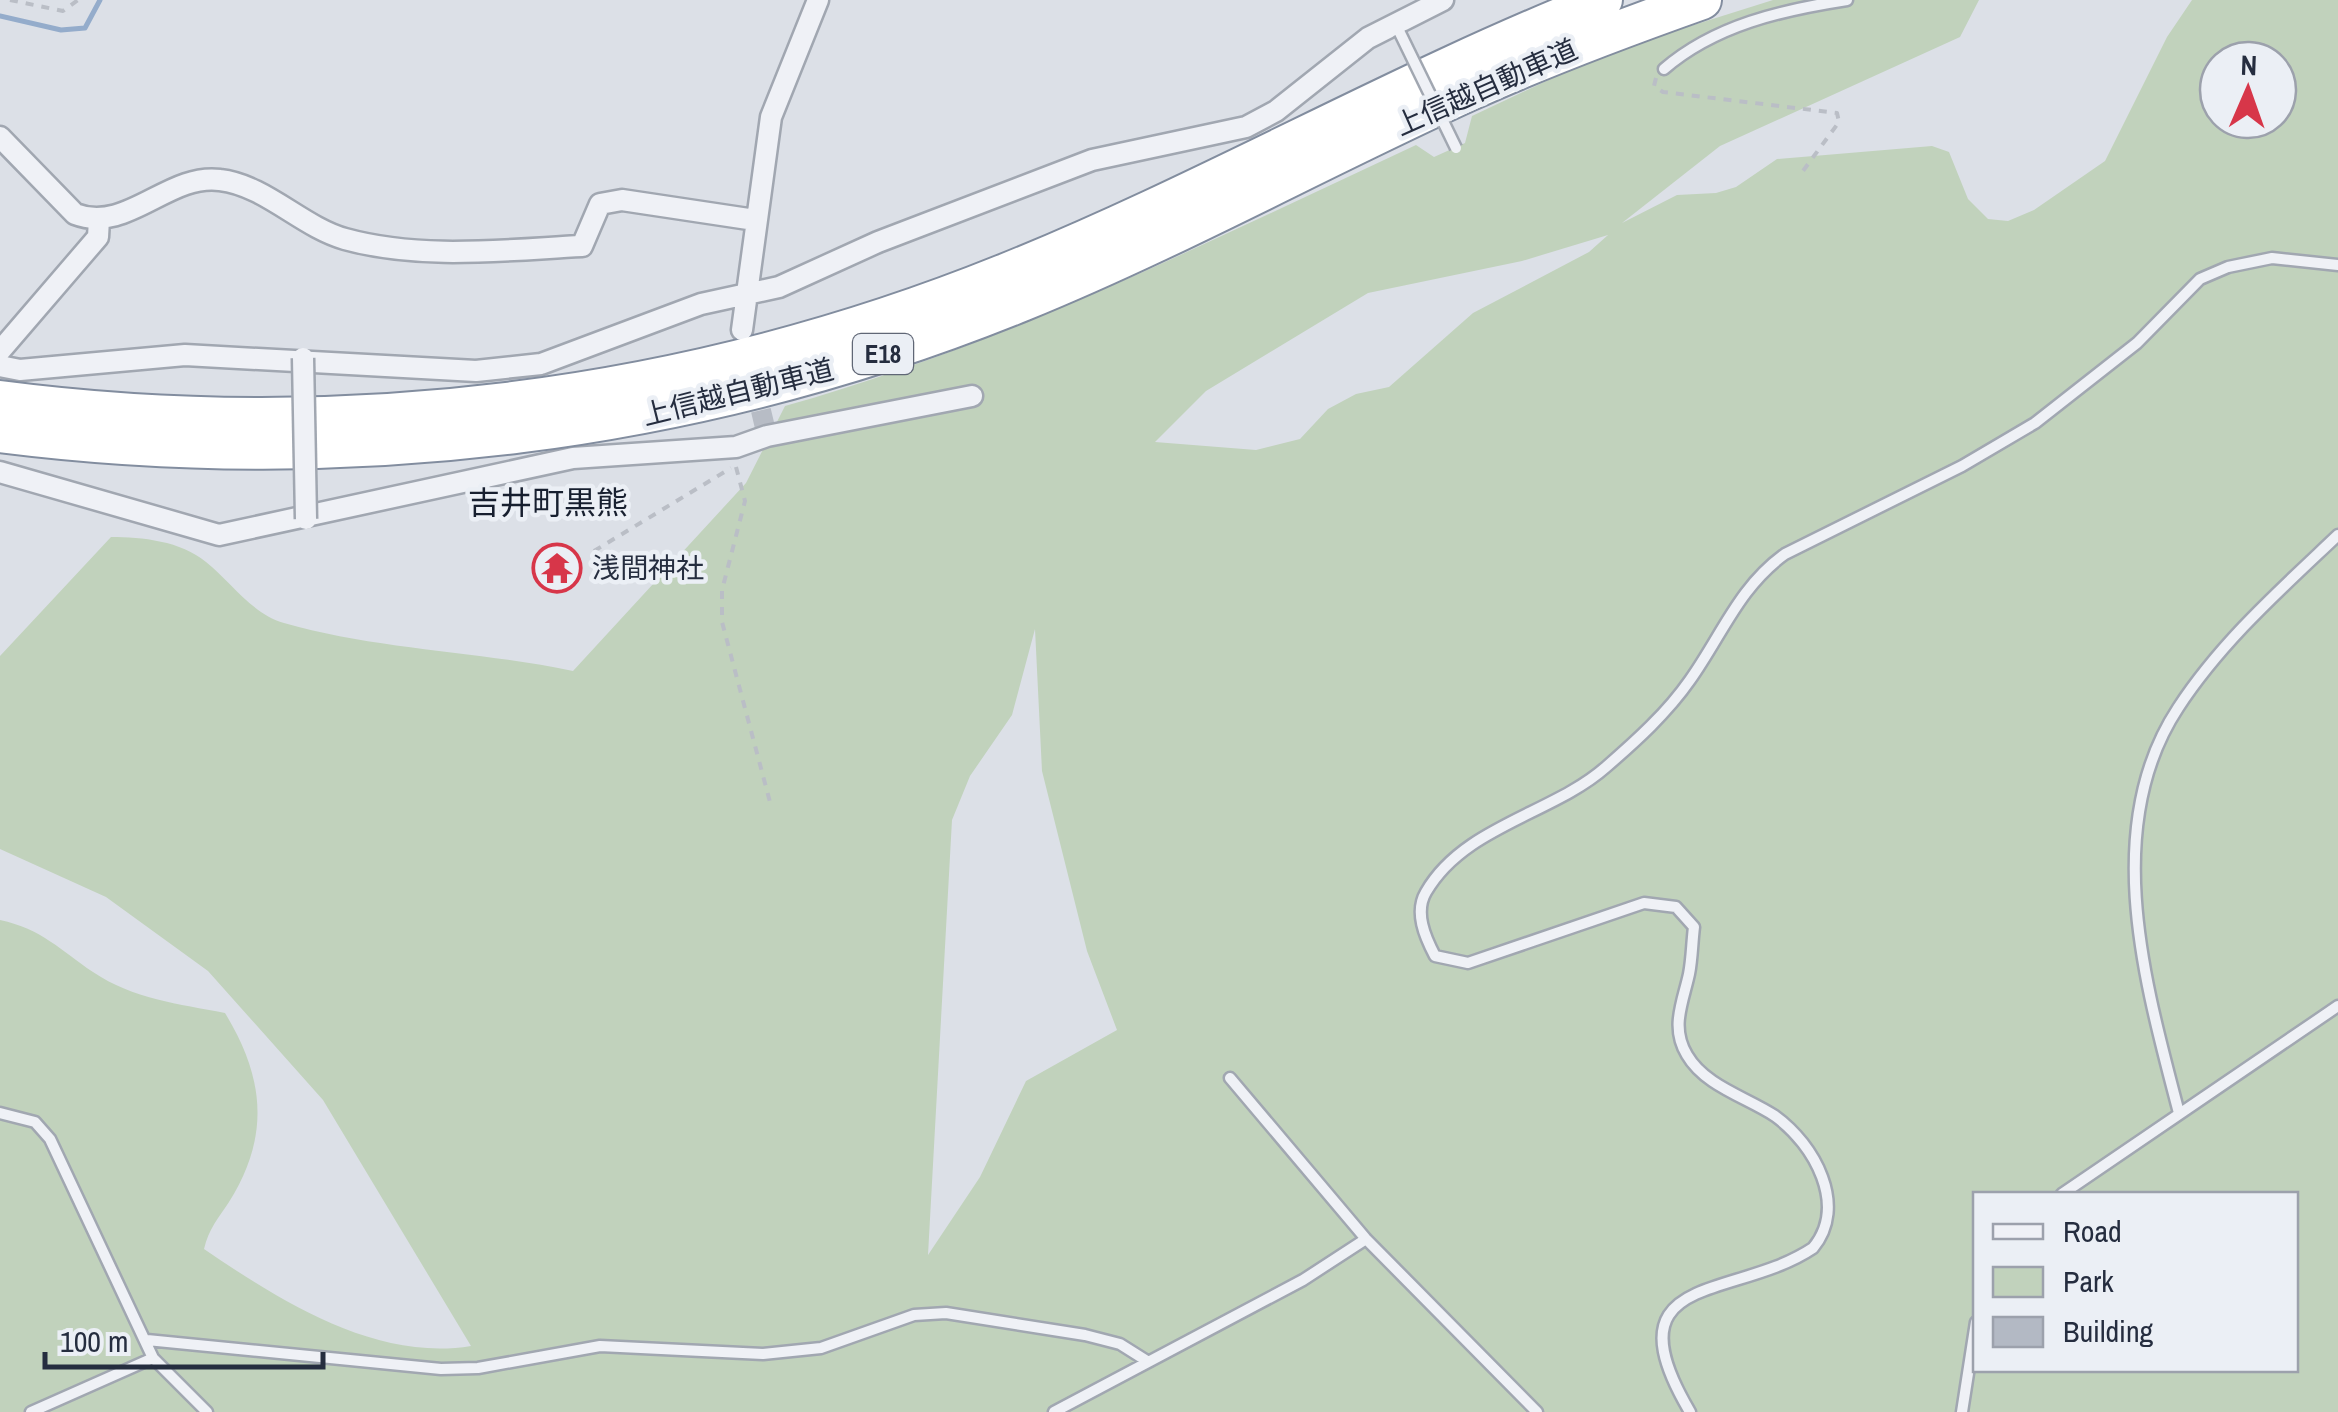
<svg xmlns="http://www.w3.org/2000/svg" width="2338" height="1412" viewBox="0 0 2338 1412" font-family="'Archivo Narrow','Noto Sans JP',sans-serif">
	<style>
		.green { fill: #c1d2bc; fill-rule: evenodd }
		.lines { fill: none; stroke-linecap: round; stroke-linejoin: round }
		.stream { stroke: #94accb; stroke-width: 5 }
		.building { fill: #b3b9c4 }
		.minor-tunnel { stroke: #b7bcc5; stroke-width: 20; stroke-dasharray: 20 10; stroke-linecap: butt }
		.service-casing { stroke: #a1a7b1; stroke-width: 15 }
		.minor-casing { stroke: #a1a7b1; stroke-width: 25 }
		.motorway-casing { stroke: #828d9f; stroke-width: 42 }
		.path { stroke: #babec6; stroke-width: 4; stroke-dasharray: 8 8; stroke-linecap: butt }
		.service { stroke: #eff1f6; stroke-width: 10 }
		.minor { stroke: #eff1f6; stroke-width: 20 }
		.motorway { stroke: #fff; stroke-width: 38 }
		.service-bridge-casing { stroke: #a1a7b1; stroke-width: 15; stroke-linecap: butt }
		.minor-bridge-casing { stroke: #a1a7b1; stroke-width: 25; stroke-linecap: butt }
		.service-bridge { stroke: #eff1f6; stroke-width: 10 }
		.minor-bridge { stroke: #eff1f6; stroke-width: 20 }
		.labels { text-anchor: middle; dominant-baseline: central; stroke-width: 9; stroke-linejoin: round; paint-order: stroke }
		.shield { fill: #ebeff5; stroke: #606776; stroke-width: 2.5 }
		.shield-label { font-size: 25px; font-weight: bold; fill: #252d3f }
		.street-label { font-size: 28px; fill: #252d3f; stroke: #ebeff5 }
		.poi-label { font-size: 28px; fill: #252d3f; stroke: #ebeff5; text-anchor: start }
		.quarter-label { font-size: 32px; fill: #171f2f; stroke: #ebeff5 }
	</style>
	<rect width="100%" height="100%" fill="#dce0e7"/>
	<!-- green -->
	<path class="green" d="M 1773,0 L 1979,0 L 1960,37 L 1720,146 L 1622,223 L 1677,195 L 1716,193 L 1736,187 L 1777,159 L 1932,146 L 1949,152 L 1968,199 L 1988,219 L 2008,221 L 2034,210 L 2105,161 L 2167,37 L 2192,0 L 2338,0 L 2338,1412 L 0,1412 L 0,920 C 42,929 60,950 93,972 C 133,999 179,1004 225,1013 C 264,1077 271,1135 229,1202 C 218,1219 209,1228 204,1249 C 279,1300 375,1362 471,1346 L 323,1100 L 208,971 L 106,897 L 0,849 L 0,656 L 111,537 C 142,537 181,541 206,562 C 231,582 252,614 284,623 C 378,650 478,651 573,671 L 746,483 L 785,406 C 1005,344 1210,241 1416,145 L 1434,157 L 1465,143 L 1472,116 L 1608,52 ZM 2218,60 L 2278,60 L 2278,120 L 2218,120 ZM 1608,235 L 1589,252 L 1473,313 L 1389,387 L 1356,394 L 1328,409 L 1300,439 L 1256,450 L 1155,442 L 1206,391 L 1368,293 L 1522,261 ZM 1035,629 L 1042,771 L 1087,951 L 1117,1030 L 1026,1081 L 980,1177 L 928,1255 L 952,820 L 970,776 L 1012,715 ZM 1976,1194 L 2296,1194 L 2296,1370 L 1976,1370 Z"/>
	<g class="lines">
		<!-- stream -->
		<path class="stream" d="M 0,16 L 61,30 L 85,28 L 100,0"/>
	</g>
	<!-- building -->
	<path class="building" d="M 568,549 L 578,570 L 543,587 L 534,569 Z"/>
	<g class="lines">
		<!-- minor-tunnel -->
		<path class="minor-tunnel" d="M 754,381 L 767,436"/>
		<!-- service casing -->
		<g class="service-casing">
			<path id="service" d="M 1664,69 C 1715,25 1782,10 1847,0
				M 1230,1078 L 1366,1239 L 1537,1412
				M 0,1113 L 35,1122 L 50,1139 L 153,1358 L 207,1412
				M 2179,1113 C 2146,986 2099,828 2178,708 C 2221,642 2281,589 2338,535
				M 2062,1194 L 2338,1006
				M 147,1340 L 441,1369 L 478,1368 L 600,1346 L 763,1354 L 821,1348 L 914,1315 L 946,1313 L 1085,1335 L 1120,1344 L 1147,1361
				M 31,1412 L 153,1358
				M 1054,1412 L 1303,1280 L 1366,1239
				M 1690,1412 C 1606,1270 1734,1301 1813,1248 C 1848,1206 1815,1145 1775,1116 C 1746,1097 1705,1086 1687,1055 C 1670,1027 1683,1002 1689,974 C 1692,959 1692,943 1694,927 L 1676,907 L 1644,903 L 1468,963 L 1435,956 C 1425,937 1414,912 1426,892 C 1464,826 1553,814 1606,767 C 1636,741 1667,713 1690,680 C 1722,635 1739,587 1785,554 L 1962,466 L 2035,423 L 2137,343 L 2200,279 L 2228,267 L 2272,258 L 2338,265
				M 1962,1412 L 1976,1322"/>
		</g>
		<!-- minor casing -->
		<g class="minor-casing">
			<path id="minor" d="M 0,137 L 75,214 C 127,234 168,173 220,180 C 265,185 302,227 345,239 C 421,260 504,250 582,246 L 600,204 L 622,200 L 755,220
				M 742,330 L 771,117 L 818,0
				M 0,351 L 98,237 L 99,219
				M 0,366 L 20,370 L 185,355 L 476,371 L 541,364 L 701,304 L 779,287 L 878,242 L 1092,160 L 1246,127 L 1276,111 L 1368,38 L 1443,0
				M 0,472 L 219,535 L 573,458 L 736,447 L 767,436 L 972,396"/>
		</g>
		<!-- motorway casing -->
		<g class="motorway-casing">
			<path id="motorway" d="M 0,400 C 340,444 685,402 1003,274 C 1207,192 1398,81 1603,0
				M 0,433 C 347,477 698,434 1022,302 C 1174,240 1319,160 1468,92 C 1545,57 1623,28 1702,0"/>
		</g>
		<!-- path -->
		<path class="path" d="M 10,0 L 63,11 L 78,0
			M 1656,78 L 1654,86 L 1663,92 L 1837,113 L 1839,122 L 1800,175
			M 736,467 L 745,501 L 722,590 L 722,622 L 770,802
			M 594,551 L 731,468"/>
		<!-- service -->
		<use href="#service" class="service"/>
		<!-- minor -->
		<use href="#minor" class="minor"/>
		<!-- motorway -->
		<use href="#motorway" class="motorway"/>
		<!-- service-bridge casing -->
		<g class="service-bridge-casing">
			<path id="service-bridge" d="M 1400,33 L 1456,148"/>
		</g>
		<!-- minor-bridge casing -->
		<g class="minor-bridge-casing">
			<path id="minor-bridge" d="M 303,358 L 306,519"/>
		</g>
		<!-- service-bridge -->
		<use href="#service-bridge" class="service-bridge"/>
		<!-- minor-bridge -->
		<use href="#minor-bridge" class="minor-bridge"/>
	</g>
	<!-- icons -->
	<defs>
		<g id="temple-ring" transform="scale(2.5)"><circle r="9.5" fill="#ebeff5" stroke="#d73649" stroke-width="1.5"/><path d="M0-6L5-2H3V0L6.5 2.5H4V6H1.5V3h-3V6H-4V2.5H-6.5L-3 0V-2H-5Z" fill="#d73649"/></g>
	</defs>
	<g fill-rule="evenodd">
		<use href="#temple-ring" x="557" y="568"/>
	</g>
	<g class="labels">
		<!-- shield labels -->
		<rect class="shield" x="853" y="334" width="60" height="40" rx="8"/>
		<g class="shield-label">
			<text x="883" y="354">E18</text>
		</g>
		<!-- street labels -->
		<g class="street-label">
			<text transform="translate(1486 87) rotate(-24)">上信越自動車道</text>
			<text transform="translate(738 392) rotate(-14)">上信越自動車道</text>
		</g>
		<!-- poi labels -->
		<g class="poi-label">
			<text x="592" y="568">浅間神社</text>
		</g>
		<!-- quarter labels -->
		<g class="quarter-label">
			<text x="548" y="502">吉井町黒熊</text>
		</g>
	</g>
	<!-- legend -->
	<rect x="1973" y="1192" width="325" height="180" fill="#ebeff5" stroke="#9ca1ac" stroke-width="2.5"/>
	<rect x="1993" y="1224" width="50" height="15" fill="#eff1f6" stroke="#9ca1ac" stroke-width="2.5"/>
	<text x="2063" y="1242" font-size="30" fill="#252d3f">Road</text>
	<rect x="1993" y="1267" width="50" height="30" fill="#c1d2bc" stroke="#9ca1ac" stroke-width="2.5"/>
	<text x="2063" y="1292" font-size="30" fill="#252d3f">Park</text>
	<rect x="1993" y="1317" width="50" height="30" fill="#b3b9c4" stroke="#9ca1ac" stroke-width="2.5"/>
	<text x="2063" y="1342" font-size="30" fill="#252d3f">Building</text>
	<!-- north arrow -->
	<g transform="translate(2248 90) rotate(2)"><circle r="48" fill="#ebeff5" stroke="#9ca1ac" stroke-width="2.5"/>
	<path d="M0-8L18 38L0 25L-18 38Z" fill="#d73649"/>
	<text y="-15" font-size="28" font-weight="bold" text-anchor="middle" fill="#252d3f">N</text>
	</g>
	<!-- scale -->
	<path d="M45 1352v15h278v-15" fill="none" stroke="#252d3f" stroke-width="5"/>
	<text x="60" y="1352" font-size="30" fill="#252d3f" stroke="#ebeff5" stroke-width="8" paint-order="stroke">100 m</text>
</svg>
